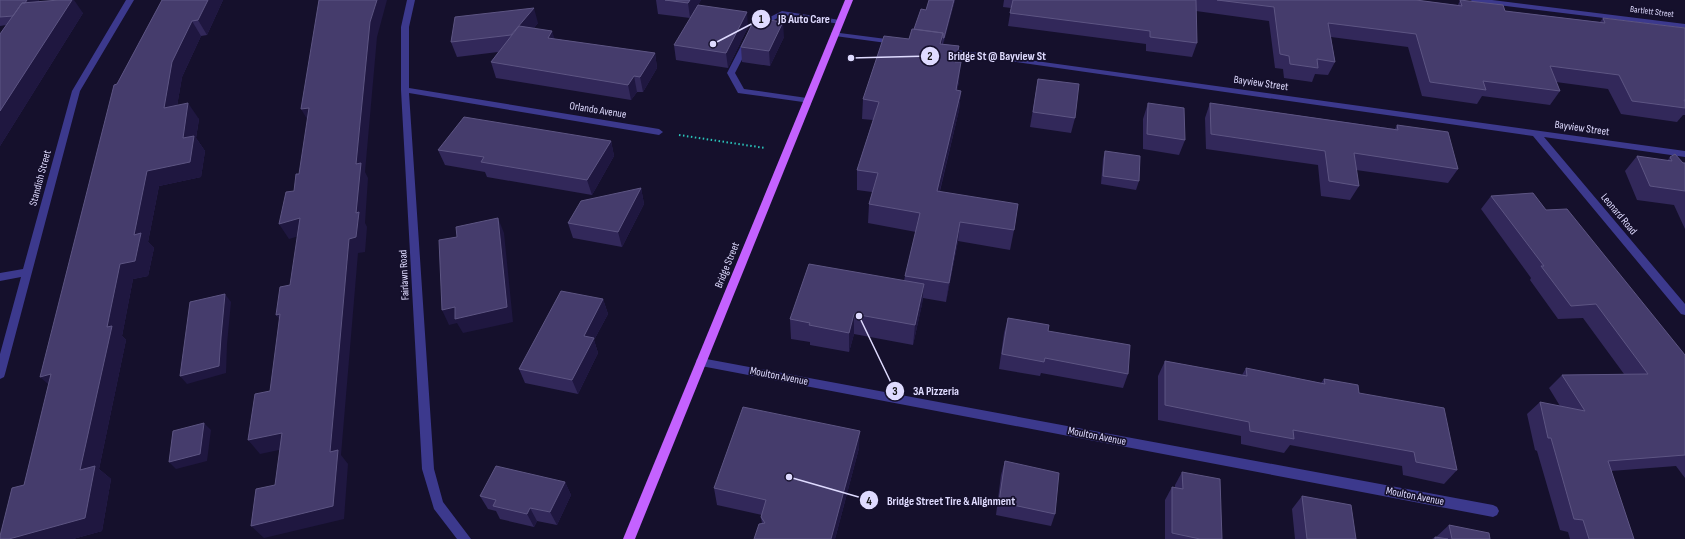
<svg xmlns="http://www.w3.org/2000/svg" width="1685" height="539" viewBox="0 0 1685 539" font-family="'Sofia Sans Condensed',sans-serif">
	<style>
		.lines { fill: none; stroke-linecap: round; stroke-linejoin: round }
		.path { stroke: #2ac4ba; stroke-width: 2; stroke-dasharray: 1.5 2.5; stroke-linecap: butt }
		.service { fill: #3c398d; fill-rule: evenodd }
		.minor { fill: #3c398d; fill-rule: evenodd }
		.primary { fill: #c462ff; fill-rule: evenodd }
		.wall { fill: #32285a }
		.shaded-wall { fill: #1f1740 }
		.building { fill: #453c6c; stroke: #5d5583 }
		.labels { text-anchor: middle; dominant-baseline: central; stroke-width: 3.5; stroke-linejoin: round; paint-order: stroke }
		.far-street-label { font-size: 9px; fill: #dfdbff; stroke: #15102c }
		.street-label { font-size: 11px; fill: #dfdbff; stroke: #15102c }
		.leader { fill: none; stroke: #dfdbff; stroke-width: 1.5 }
		.callout-dot { fill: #dfdbff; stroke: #15102c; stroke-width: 1.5 }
		.mark-label { font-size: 12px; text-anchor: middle; font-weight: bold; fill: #111 }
		.callout-label { font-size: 12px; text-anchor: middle; font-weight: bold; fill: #dfdbff; stroke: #15102c; stroke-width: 3.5; stroke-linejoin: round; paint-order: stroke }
	</style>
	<rect width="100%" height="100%" fill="#15102c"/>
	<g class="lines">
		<!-- path -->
		<path class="path" d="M 679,135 L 765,148"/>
		<!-- service -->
		<path class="service" d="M 782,11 L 840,20 L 844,22 L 840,24 L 783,15 L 759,28 L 756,28 L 752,26 Z
			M 744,40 L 747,40 L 751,42 L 735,73 L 744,89 L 807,98 L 811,101 L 810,103 L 738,93 L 727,73 Z"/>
		<!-- minor -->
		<path class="minor" d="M 126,0 L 134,0 L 80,91 L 5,374 L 4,377 L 0,379 L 0,354 L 21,277 L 0,281 L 0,273 L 23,269 L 72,91 Z
			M 407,0 L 415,0 L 409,27 L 409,88 L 659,129 L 663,132 L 659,135 L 409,93 L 434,469 L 443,502 L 471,539 L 457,539 L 434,509 L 422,469 L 401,90 L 401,27 Z
			M 1470,0 L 1492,0 L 1685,24 L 1685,28 L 1474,2 Z
			M 832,32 L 894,40 L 898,42 L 894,44 L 835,36 L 831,34 Z
			M 943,48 L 1685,151 L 1685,157 L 1544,137 L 1685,304 L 1685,315 L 1681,314 L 1533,136 L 946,52 L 943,52 Z
			M 701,358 L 1493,505 L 1497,507 L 1499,511 L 1497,515 L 1493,517 L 701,366 L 697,365 L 696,362 L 697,359 Z"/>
		<!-- primary -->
		<path class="primary" d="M 845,0 L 853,0 L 635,539 L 623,539 Z"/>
	</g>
	<!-- wall -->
	<path class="wall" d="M 0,0 L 39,0 L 38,2 L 83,13 L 0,146 L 0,34 L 6,25 L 0,26 Z
		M 162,0 L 223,0 L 207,35 L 201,36 L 182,77 L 177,106 L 199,119 L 196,138 L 205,151 L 201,177 L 159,186 L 148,242 L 154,248 L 148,276 L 133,279 L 122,336 L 126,340 L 99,469 L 111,479 L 102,531 L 73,539 L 0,539 L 24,485 L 49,385 L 117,84 Z
		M 656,0 L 701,0 L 690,18 L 658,14 Z
		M 929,0 L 955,0 L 943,44 L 959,46 L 957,62 L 959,82 L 957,90 L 961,91 L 959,110 L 940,191 L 1014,230 L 1010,250 L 958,241 L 946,302 L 923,298 L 922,304 L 913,345 L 854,334 L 849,352 L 810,345 L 810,342 L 791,339 L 790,319 L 904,281 L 905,276 L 916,232 L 868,223 L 869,204 L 872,192 L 857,190 L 857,170 L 873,120 L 862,119 L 863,99 L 909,39 L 926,10 Z
		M 1004,0 L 1416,0 L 1458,5 L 1460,0 L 1505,11 L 1600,22 L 1603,18 L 1685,28 L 1685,115 L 1683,115 L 1677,122 L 1621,114 L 1608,89 L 1556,82 L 1560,91 L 1550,105 L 1482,96 L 1477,104 L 1422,96 L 1408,47 L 1331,37 L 1335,62 L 1328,75 L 1315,74 L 1312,82 L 1284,78 L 1283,69 L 1275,68 L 1269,21 L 1196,11 L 1197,43 L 1192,57 L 1146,51 L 1146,44 L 1008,26 L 1011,8 L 1003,7 Z
		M 538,23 L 534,28 L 555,39 L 655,53 L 657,68 L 643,92 L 637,92 L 631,100 L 496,78 L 491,62 L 498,52 L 457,57 L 451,42 Z
		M 748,27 L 728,68 L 676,60 L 674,45 Z
		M 784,37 L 770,66 L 742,62 L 741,47 Z
		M 1038,79 L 1075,118 L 1071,133 L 1030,127 Z
		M 1148,103 L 1185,140 L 1179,155 L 1143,149 L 1143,119 Z
		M 1210,103 L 1395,129 L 1397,125 L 1458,169 L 1448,183 L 1356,170 L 1359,186 L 1350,200 L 1321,196 L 1318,165 L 1206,149 L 1205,118 Z
		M 611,141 L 614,156 L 592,195 L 487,177 L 485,172 L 445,165 L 438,150 Z
		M 1105,151 L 1139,181 L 1136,190 L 1101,184 L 1103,159 Z
		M 1637,156 L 1667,161 L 1670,157 L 1685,163 L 1685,229 L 1674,205 L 1637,200 L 1625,171 Z
		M 641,188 L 644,204 L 622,247 L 573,238 L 568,223 Z
		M 1491,196 L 1546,210 L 1685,355 L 1685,478 L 1676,466 L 1611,471 L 1634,539 L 1570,539 L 1568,532 L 1560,530 L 1537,451 L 1535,450 L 1527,414 L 1540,402 L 1560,406 L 1549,388 L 1562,375 L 1624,374 L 1583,318 L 1558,319 L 1530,280 L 1531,278 L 1481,209 Z
		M 603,299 L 608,314 L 594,340 L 598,353 L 578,394 L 525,383 L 519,369 Z
		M 1008,318 L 1048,331 L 1128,374 L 1123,388 L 1041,373 L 1040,376 L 999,369 L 1004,333 Z
		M 1165,361 L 1242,375 L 1246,368 L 1321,383 L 1324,379 L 1359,393 L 1457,470 L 1444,484 L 1403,475 L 1402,466 L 1290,445 L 1284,453 L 1241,444 L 1241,436 L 1158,420 L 1158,376 Z
		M 859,448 L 835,539 L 762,524 L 761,517 L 762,515 L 717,505 L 714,488 Z
		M 1005,461 L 1055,514 L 1051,526 L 996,515 L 1001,475 Z
		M 1182,472 L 1222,539 L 1165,539 L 1165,500 L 1172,487 L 1175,487 L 1175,485 Z
		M 565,482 L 571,495 L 557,525 L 537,521 L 534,527 L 500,519 L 496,511 L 488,509 L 480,496 Z
		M 1302,496 L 1356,539 L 1295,539 L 1292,509 Z
		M 1449,525 L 1490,539 L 1432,539 L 1435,537 L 1436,537 Z"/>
	<!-- shaded-wall -->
	<path class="shaded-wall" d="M 27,0 L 39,0 L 22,24 L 16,15 Z
		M 72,0 L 74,0 L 83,13 L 0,146 L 0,111 Z
		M 208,0 L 223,0 L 207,35 L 198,20 Z
		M 377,0 L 387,0 L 377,37 L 365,172 L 368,178 L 365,223 L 367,227 L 365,252 L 358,253 L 341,455 L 348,464 L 344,519 L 264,538 L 251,526 L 330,452 L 349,239 L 356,213 L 356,164 L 370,22 Z
		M 690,0 L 701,0 L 690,18 L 688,3 Z
		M 954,0 L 955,0 L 943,46 L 944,38 Z
		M 534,8 L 538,23 L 515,51 L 511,35 Z
		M 747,12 L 748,27 L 728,68 L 726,53 Z
		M 192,21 L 201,36 L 182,77 L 174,124 L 164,108 L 172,62 Z
		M 783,22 L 784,37 L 770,66 L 769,51 Z
		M 552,31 L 557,46 L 548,38 Z
		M 943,33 L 941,53 L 940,44 Z
		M 959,46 L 957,66 L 955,62 Z
		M 655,53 L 657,68 L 643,92 L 640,77 Z
		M 961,62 L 959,82 L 953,109 L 956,90 Z
		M 634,76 L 637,92 L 631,100 L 628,85 Z
		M 961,91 L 959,110 L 935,210 L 937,191 Z
		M 188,103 L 199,119 L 196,138 L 205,151 L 201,177 L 159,186 L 148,242 L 154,248 L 148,276 L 133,279 L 122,336 L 126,340 L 99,469 L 111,479 L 102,531 L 73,539 L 9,539 L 80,470 L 107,327 L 120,264 L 134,235 L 147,171 L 183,138 Z
		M 309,108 L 310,124 L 301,109 Z
		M 611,141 L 614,156 L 592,195 L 587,180 Z
		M 641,188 L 644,204 L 622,247 L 618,232 Z
		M 300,218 L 309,233 L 289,239 L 279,224 Z
		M 498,218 L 504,233 L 513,322 L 463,333 L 457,323 L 449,325 L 442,310 L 455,307 Z
		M 960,222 L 958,241 L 946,302 L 949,283 Z
		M 924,284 L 922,304 L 913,345 L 915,325 Z
		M 225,294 L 231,302 L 227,344 L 226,373 L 187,384 L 180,376 L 221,337 Z
		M 603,299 L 608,314 L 594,340 L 598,353 L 578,394 L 572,380 L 584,336 Z
		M 280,314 L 287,330 L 276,315 Z
		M 854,314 L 854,334 L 849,352 L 849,333 Z
		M 51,374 L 56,391 L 40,377 Z
		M 204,423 L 211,430 L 207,461 L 176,469 L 169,462 Z
		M 860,431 L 859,448 L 835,539 L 831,539 Z
		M 282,433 L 293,447 L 260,454 L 248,440 Z
		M 565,482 L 571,495 L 557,525 L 550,512 Z
		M 530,508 L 537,521 L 534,527 L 527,514 Z"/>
	<!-- building -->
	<path class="building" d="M 0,0 L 27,0 L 25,3 L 22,3 L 13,16 L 0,17 Z
		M 59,0 L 72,0 L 0,111 L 0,34 L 22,3 Z
		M 162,0 L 208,0 L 198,20 L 192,21 L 172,62 L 164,108 L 188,103 L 183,138 L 194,136 L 190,162 L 147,171 L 134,235 L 141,233 L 135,261 L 120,264 L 107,327 L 112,326 L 80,470 L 95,466 L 85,518 L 9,539 L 0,539 L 0,536 L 12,488 L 24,485 L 51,374 L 40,377 L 114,85 L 117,84 Z
		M 319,0 L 377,0 L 370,22 L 356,164 L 361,163 L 356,213 L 359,212 L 356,237 L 349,239 L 330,452 L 338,450 L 333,506 L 251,526 L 256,489 L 275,485 L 282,433 L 248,440 L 255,394 L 270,391 L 280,314 L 276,315 L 280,287 L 290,285 L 300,218 L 279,224 L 286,192 L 294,191 L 296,174 L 299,174 L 309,108 L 301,109 Z
		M 665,0 L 690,0 L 688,3 Z
		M 929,0 L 954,0 L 944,38 L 943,38 L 943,33 L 914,29 L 921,9 L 926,10 Z
		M 1013,0 L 1196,0 L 1197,43 L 1150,37 L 1150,31 L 1010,13 Z
		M 1217,0 L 1416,0 L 1462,6 L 1460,0 L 1503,5 L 1505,11 L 1605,23 L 1603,18 L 1685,28 L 1685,100 L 1684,100 L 1685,102 L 1685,108 L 1632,101 L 1619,75 L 1550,66 L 1560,91 L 1483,81 L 1486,90 L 1430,82 L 1416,34 L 1328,23 L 1335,62 L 1317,59 L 1318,68 L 1290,64 L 1289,56 L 1280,54 L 1274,7 Z
		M 698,5 L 747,12 L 726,53 L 674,45 Z
		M 534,8 L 511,35 L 451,42 L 455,17 Z
		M 755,18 L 783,22 L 769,51 L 741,47 Z
		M 519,26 L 552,31 L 548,38 L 655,53 L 640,77 L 634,76 L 628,85 L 491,62 Z
		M 912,29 L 943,33 L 940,44 L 959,46 L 955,62 L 961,62 L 956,90 L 961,91 L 937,191 L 1018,204 L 1014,230 L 960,222 L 949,283 L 905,276 L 920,213 L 869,204 L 878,173 L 857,170 L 879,102 L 863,99 L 884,36 L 909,39 Z
		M 1038,79 L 1079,84 L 1075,118 L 1033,112 Z
		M 1148,103 L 1184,108 L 1185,140 L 1147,134 Z
		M 1210,103 L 1398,130 L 1397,125 L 1448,132 L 1458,169 L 1354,153 L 1359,186 L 1329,181 L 1325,151 L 1211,134 Z
		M 464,117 L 611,141 L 587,180 L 481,162 L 484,157 L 438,150 Z
		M 1105,151 L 1140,156 L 1139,181 L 1103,176 Z
		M 1675,154 L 1683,163 L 1685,163 L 1685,191 L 1650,186 L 1637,156 L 1672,161 L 1670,157 Z
		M 641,188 L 618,232 L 568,223 L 581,201 Z
		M 1533,193 L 1546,210 L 1567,209 L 1685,355 L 1685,455 L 1608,461 L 1634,539 L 1589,539 L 1583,520 L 1574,519 L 1551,438 L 1548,438 L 1540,402 L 1585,411 L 1562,375 L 1648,374 L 1596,304 L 1571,306 L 1541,266 L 1544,266 L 1491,196 Z
		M 498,218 L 507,307 L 455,319 L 455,307 L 442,310 L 439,240 L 457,237 L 456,227 Z
		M 809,264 L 924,284 L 915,325 L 854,314 L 849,333 L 809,325 L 810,323 L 790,319 Z
		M 561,291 L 603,299 L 584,336 L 594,338 L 572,380 L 519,369 Z
		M 225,294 L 221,337 L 219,366 L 180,376 L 190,302 Z
		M 1008,318 L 1049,325 L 1048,331 L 1130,345 L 1128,374 L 1045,358 L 1044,362 L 1002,354 Z
		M 1165,361 L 1247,376 L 1246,368 L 1325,384 L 1324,379 L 1358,385 L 1359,393 L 1444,408 L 1457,470 L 1416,462 L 1414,452 L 1293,430 L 1294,439 L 1250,431 L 1249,422 L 1165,405 Z
		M 743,407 L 860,431 L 831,539 L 754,539 L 759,524 L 765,523 L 761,517 L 766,500 L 714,488 Z
		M 204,423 L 200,454 L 169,462 L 173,431 Z
		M 1005,461 L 1059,473 L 1055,514 L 999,502 Z
		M 496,466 L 565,482 L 550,512 L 530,508 L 527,514 L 493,506 L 496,500 L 480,496 Z
		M 1182,472 L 1220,479 L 1222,539 L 1200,539 L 1172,533 L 1172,487 L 1183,489 Z
		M 1302,496 L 1351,505 L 1356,539 L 1307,539 Z
		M 1449,525 L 1489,533 L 1490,539 L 1452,539 Z
		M 1435,537 L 1448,539 L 1435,539 Z"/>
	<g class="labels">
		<!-- far-street labels -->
		<g class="far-street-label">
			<text transform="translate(1652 12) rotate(7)">Bartlett Street</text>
		</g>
		<!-- street labels -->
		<g class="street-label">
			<text transform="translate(1261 83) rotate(8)">Bayview Street</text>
			<text transform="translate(598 110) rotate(9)">Orlando Avenue</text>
			<text transform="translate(1582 128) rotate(8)">Bayview Street</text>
			<text transform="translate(40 178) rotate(-75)">Standish Street</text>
			<text transform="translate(1619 214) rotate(50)">Leonard Road</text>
			<text transform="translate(727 265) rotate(-68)">Bridge Street</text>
			<text transform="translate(404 275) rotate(-93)">Fairlawn Road</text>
			<text transform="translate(779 376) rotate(11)">Moulton Avenue</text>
			<text transform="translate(1097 436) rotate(11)">Moulton Avenue</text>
			<text transform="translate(1415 496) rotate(11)">Moulton Avenue</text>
		</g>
	</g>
	<!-- callouts -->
	<path class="leader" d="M713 44L761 19M851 58L930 56M859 316L895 391M789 477L869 500"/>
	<g class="callout-dot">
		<circle cx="713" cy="44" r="4"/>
		<circle cx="851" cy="58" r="4"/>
		<circle cx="859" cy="316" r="4"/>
		<circle cx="789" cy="477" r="4"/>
		<circle cx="761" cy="19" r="10"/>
		<circle cx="930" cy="56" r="10"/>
		<circle cx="895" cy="391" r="10"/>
		<circle cx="869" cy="500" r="10"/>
	</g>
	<g class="mark-label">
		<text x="761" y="23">1</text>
		<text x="930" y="60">2</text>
		<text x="895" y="395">3</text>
		<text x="869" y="505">4</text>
	</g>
	<g class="callout-label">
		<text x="804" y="23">JB Auto Care</text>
		<text x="997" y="60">Bridge St @ Bayview St</text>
		<text x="936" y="395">3A Pizzeria</text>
		<text x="951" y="505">Bridge Street Tire &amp; Alignment</text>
	</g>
</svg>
